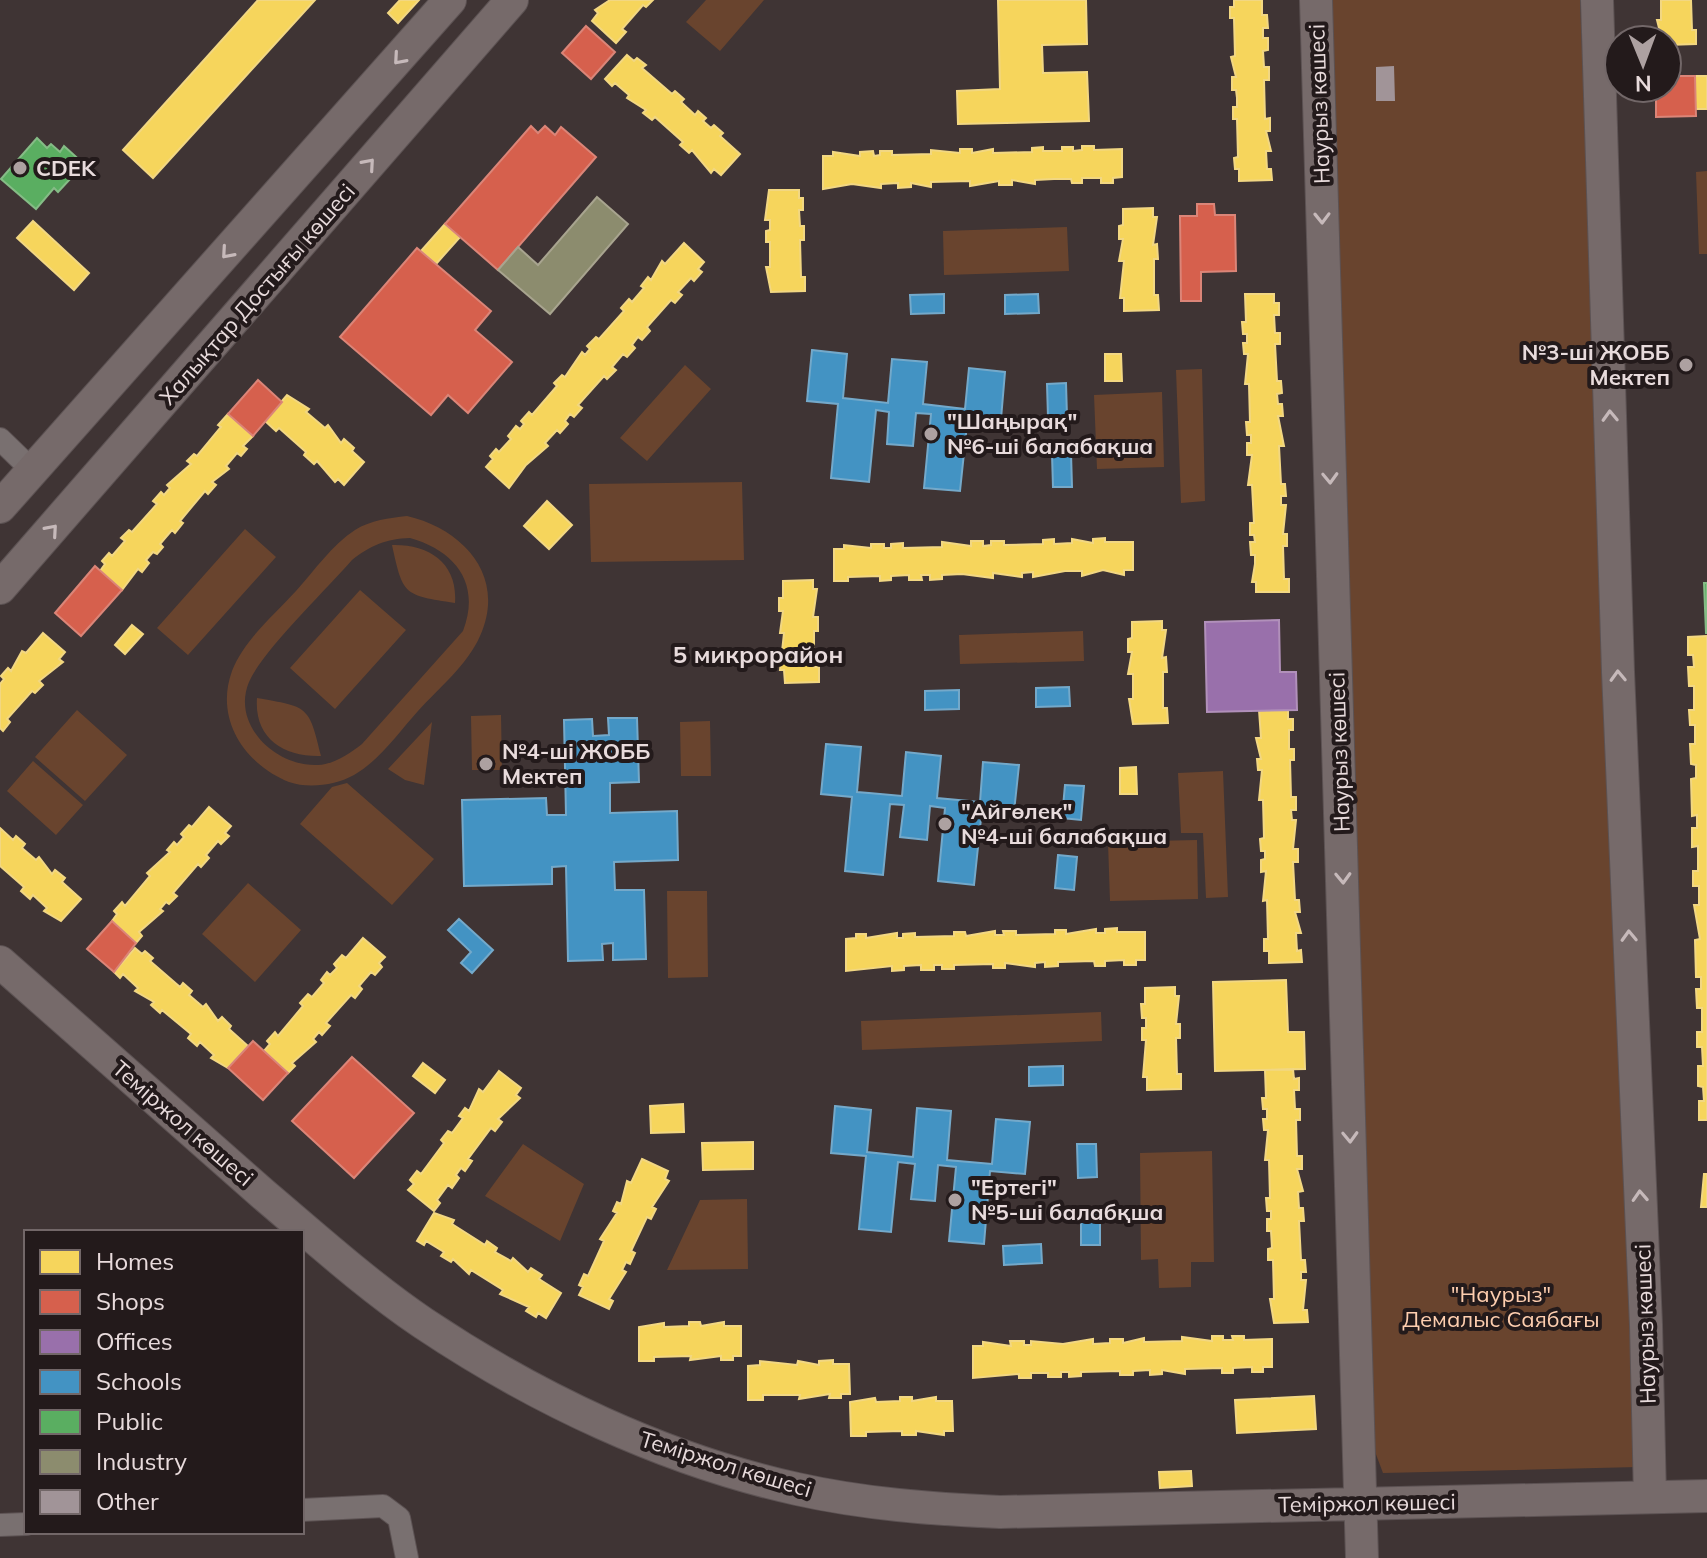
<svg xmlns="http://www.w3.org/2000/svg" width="1707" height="1558" viewBox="0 0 1707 1558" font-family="Mulish,sans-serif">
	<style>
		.green { fill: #69442e; fill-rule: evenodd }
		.homes { fill: #f6d55c; stroke: #f2d782; stroke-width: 2 }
		.shops { fill: #d6604d; stroke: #db8578; stroke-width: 2 }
		.offices { fill: #9970ab; stroke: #b190ba; stroke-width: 2 }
		.schools { fill: #4393c3; stroke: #74a9ca; stroke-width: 2 }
		.public { fill: #5aae61; stroke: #85bc86; stroke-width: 2 }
		.industry { fill: #8c8c6e; stroke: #a8a48f; stroke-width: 2 }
		.building { fill: #a19498 }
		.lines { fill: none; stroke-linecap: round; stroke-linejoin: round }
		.street-casing { stroke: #5c5253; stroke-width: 24 }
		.secondary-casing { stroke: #5c5253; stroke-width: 34 }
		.street { stroke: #797070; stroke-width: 22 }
		.secondary { stroke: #766a6a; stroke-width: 32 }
		.oneway { stroke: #c6b9ba }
		.poi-dot { fill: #ada1a1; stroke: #231a1b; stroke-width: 3 }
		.labels { text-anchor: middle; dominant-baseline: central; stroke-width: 8; stroke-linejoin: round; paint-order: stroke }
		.street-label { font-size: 22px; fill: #e8dbdc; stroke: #231a1b }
		.poi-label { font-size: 22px; font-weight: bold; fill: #e8dbdc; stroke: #231a1b; text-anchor: start }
		.park-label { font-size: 22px; fill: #feceaf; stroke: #231a1b }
		.neighbourhood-label { font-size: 24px; font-weight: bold; fill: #e8dbdc; stroke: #231a1b }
	</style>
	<rect width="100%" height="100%" fill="#3f3434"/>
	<!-- green -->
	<path class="green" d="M 706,0 L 764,0 L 720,51 L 686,22 Z
		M 1329,0 L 1580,0 L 1638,1467 L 1383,1473 L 1374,1449 Z
		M 1707,171 L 1707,254 L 1699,254 L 1696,172 Z
		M 1067,227 L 1069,271 L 944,275 L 943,231 Z
		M 685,365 L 711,389 L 647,461 L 620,438 Z
		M 1202,369 L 1205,501 L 1181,503 L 1176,370 Z
		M 1162,392 L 1164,467 L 1097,469 L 1094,395 Z
		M 742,482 L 744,560 L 591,562 L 589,484 Z
		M 407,516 C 463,529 507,576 480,636 C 468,664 439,688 418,711 C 399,732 380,760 354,775 C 336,785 309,789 289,782 C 246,765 214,720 232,671 C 244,640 274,615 296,591 C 314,571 332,545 355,530 C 371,520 389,518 407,516 ZM 410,538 C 456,551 481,584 463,631 L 362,744 C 349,754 335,764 318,765 C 276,767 231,725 249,682 C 263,650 327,589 352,560 C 371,545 386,539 410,538 Z
		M 245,529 L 276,557 L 188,655 L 157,628 Z
		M 392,545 C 429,544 458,563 455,603 C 404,595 403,596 392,545 Z
		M 360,590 L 406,630 L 335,709 L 290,668 Z
		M 1083,631 L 1084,661 L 960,664 L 959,635 Z
		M 257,698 C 308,707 309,705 321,756 C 283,757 254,738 257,698 Z
		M 77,710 L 127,755 L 85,801 L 35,757 Z
		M 501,715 L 502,770 L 472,770 L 471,716 Z
		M 710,721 L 711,776 L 681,776 L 680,722 Z
		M 432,722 L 424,785 L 405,780 L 388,769 Z
		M 33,761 L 83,805 L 56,835 L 7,791 Z
		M 1223,771 L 1228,897 L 1206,898 L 1203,833 L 1181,833 L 1178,773 Z
		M 347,783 L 434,859 L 392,905 L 300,824 L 332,787 Z
		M 1197,840 L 1198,899 L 1110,901 L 1108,842 Z
		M 248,883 L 301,930 L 255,982 L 202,934 Z
		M 667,891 L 707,891 L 708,977 L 668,978 Z
		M 1101,1012 L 1102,1041 L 862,1050 L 861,1021 Z
		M 523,1144 L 584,1184 L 560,1241 L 485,1196 Z
		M 1212,1151 L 1214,1262 L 1191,1262 L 1191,1287 L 1159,1288 L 1158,1259 L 1141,1260 L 1140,1153 Z
		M 747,1199 L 748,1269 L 667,1270 L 700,1200 Z"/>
	<!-- homes -->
	<path class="homes" d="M 258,0 L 315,0 L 153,178 L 123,150 Z
		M 400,0 L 419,0 L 398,23 L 388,13 Z
		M 610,0 L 653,0 L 646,7 L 643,5 L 622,29 L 626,32 L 616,43 L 592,21 L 598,13 L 595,10 Z
		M 998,0 L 1086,0 L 1087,44 L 1042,45 L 1043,73 L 1087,72 L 1089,121 L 958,124 L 957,91 L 1000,89 Z
		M 1234,0 L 1262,0 L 1262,15 L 1267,15 L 1268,28 L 1263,28 L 1263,38 L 1268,38 L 1268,50 L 1263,51 L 1264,67 L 1269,67 L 1269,80 L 1264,80 L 1265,119 L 1270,118 L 1270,131 L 1266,131 L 1271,151 L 1266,151 L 1267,169 L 1271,169 L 1272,180 L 1239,181 L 1239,169 L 1235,169 L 1234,158 L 1238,157 L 1237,119 L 1233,119 L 1233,107 L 1237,107 L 1237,98 L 1236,90 L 1232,90 L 1232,77 L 1236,77 L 1231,57 L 1235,56 L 1234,18 L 1230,18 L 1230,7 L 1234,7 Z
		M 1661,0 L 1691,0 L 1692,30 L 1696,30 L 1696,44 L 1667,45 L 1667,40 L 1662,40 L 1657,20 L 1661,20 Z
		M 627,55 L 634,61 L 637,58 L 646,65 L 642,68 L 672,94 L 675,91 L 684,99 L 681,102 L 695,115 L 698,111 L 706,118 L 703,121 L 711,128 L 714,125 L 723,133 L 720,136 L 740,154 L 721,175 L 714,169 L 711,173 L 692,150 L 689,153 L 680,145 L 683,142 L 655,117 L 652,120 L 643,113 L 646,110 L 627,98 L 629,95 L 615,83 L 612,86 L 605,79 Z
		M 1695,76 L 1707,76 L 1707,109 L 1695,109 Z
		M 1082,146 L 1094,146 L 1094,150 L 1122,149 L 1122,177 L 1113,178 L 1113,183 L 1101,183 L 1101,178 L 1082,178 L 1082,183 L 1072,183 L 1071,179 L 1054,179 L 1035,180 L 1035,184 L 1012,180 L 1012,185 L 999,185 L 999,181 L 970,186 L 970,181 L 931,182 L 931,187 L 911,183 L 911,187 L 898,188 L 898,183 L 881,184 L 881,188 L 852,184 L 823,189 L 823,156 L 833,156 L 833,152 L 860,156 L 860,152 L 873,151 L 874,156 L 880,155 L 880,151 L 892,151 L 892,155 L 931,154 L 931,150 L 960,153 L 960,149 L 972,149 L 972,153 L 993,149 L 993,153 L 1032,152 L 1032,148 L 1043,147 L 1043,151 L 1062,151 L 1062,147 L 1073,147 L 1073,151 L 1082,150 Z
		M 769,190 L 799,190 L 799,198 L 803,198 L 803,210 L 799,210 L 800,226 L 804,226 L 804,240 L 800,240 L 801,277 L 805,277 L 805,291 L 771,292 L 766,267 L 770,267 L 770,242 L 766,242 L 766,231 L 770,230 L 770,220 L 765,220 Z
		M 1153,208 L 1153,217 L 1157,217 L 1153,245 L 1157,244 L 1158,259 L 1154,259 L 1154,295 L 1158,295 L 1159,310 L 1124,311 L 1124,298 L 1120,298 L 1124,261 L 1119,261 L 1123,239 L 1119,239 L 1119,226 L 1123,225 L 1123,209 Z
		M 33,221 L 89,273 L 74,290 L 17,238 Z
		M 445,224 L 460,237 L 436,264 L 421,251 Z
		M 684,243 L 704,262 L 698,269 L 702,272 L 694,281 L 691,278 L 678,292 L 682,295 L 675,303 L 671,300 L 647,327 L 650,331 L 642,340 L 638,337 L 632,345 L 635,348 L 627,357 L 623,354 L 612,367 L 616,370 L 607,379 L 604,376 L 578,405 L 582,408 L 574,417 L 570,414 L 565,421 L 568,424 L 560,433 L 557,430 L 545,443 L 548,446 L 526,465 L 509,488 L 486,467 L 493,459 L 490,456 L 496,449 L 499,452 L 511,439 L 508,436 L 516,426 L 520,429 L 524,424 L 521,421 L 529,412 L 532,415 L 557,386 L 554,383 L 562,375 L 565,377 L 582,352 L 585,355 L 590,349 L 587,346 L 596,337 L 599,339 L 624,311 L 621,308 L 629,299 L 632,302 L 644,288 L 641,286 L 648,277 L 651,280 L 662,261 L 665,264 Z
		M 1245,294 L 1274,294 L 1274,303 L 1279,303 L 1279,315 L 1274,315 L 1275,333 L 1280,333 L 1280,344 L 1275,344 L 1277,381 L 1281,381 L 1282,393 L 1277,394 L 1278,404 L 1282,404 L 1283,416 L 1278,416 L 1284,446 L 1279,446 L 1281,484 L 1285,484 L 1286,496 L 1281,496 L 1281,505 L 1286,505 L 1283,534 L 1287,534 L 1287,546 L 1283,546 L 1284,579 L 1289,579 L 1289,592 L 1256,592 L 1256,582 L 1252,582 L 1255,564 L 1255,555 L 1251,555 L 1250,542 L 1255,542 L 1254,535 L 1250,535 L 1250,523 L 1254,523 L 1252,485 L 1248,485 L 1252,455 L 1247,455 L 1247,443 L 1251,443 L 1251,435 L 1247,435 L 1246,422 L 1250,422 L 1249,384 L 1245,384 L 1248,354 L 1244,354 L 1243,343 L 1247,343 L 1247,334 L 1243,334 L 1242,322 L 1246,322 Z
		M 1105,354 L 1121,354 L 1122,381 L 1105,381 Z
		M 287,395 L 309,409 L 306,412 L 325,428 L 328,425 L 341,443 L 344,439 L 354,448 L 352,451 L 364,462 L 344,485 L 338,479 L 335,482 L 317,461 L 314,464 L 304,455 L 306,452 L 279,428 L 276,431 L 265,421 Z
		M 228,414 L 253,436 L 243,446 L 247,449 L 241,456 L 237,453 L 226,466 L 229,469 L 212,482 L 216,485 L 208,494 L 205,491 L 180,521 L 183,523 L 175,533 L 172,530 L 160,544 L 163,547 L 157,554 L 153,552 L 146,560 L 149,563 L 142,572 L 138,569 L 122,590 L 100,571 L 105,564 L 102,561 L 109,553 L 112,556 L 125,541 L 121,538 L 129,530 L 132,532 L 157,504 L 153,501 L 161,492 L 164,495 L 170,488 L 167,485 L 191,464 L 187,461 L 194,454 L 197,456 L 221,427 L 218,425 Z
		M 547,501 L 572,525 L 549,549 L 524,526 Z
		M 1105,538 L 1105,542 L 1133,542 L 1133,570 L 1124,570 L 1124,575 L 1103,570 L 1082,576 L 1082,571 L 1065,571 L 1033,577 L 1033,572 L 1022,573 L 1022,577 L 993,573 L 993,578 L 962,574 L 942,575 L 942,579 L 930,580 L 930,575 L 921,575 L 922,580 L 909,580 L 909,575 L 891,576 L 891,580 L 880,581 L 880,576 L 848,577 L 848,581 L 834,581 L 834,549 L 844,549 L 844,545 L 871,548 L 871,544 L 884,544 L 884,548 L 891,548 L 891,544 L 903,543 L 903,548 L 942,547 L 942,542 L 971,546 L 971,541 L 983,541 L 983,546 L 991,545 L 991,541 L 1004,541 L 1004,545 L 1043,544 L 1043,540 L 1054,539 L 1054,544 L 1072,543 L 1072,539 L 1093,543 L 1093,539 Z
		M 813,580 L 813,589 L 817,589 L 813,617 L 818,617 L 818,631 L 814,631 L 814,667 L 819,667 L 819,682 L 785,683 L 784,670 L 780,670 L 784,633 L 780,633 L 783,611 L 779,611 L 779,598 L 783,598 L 783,581 Z
		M 1162,621 L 1162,630 L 1166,630 L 1162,658 L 1166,657 L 1167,672 L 1163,672 L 1163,708 L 1167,708 L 1168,723 L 1133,724 L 1129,699 L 1133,699 L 1133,674 L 1128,674 L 1132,652 L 1128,652 L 1128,639 L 1132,638 L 1132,622 Z
		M 132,625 L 143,634 L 125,654 L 115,645 Z
		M 43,633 L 65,652 L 59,659 L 63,662 L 39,681 L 43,685 L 35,693 L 32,691 L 7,719 L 10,722 L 3,731 L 0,728 L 0,684 L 4,679 L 1,676 L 8,668 L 11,671 L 22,651 L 26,653 Z
		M 1707,636 L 1707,1120 L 1699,1120 L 1699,1101 L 1704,1101 L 1703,1087 L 1698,1086 L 1698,1066 L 1703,1066 L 1702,1047 L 1697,1047 L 1697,1032 L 1702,1032 L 1702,1008 L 1697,1008 L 1696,989 L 1701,989 L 1701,977 L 1696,977 L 1695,940 L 1700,939 L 1694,905 L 1699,905 L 1699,886 L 1693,886 L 1693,871 L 1698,871 L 1698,846 L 1692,847 L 1692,828 L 1697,828 L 1697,815 L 1692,816 L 1691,779 L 1696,778 L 1696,765 L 1691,764 L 1690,744 L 1695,744 L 1695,725 L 1690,725 L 1689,710 L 1694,710 L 1694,686 L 1689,686 L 1688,667 L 1694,667 L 1693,655 L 1688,655 L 1688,637 Z
		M 1259,710 L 1288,710 L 1288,719 L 1293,719 L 1293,730 L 1289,730 L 1289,749 L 1294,749 L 1294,760 L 1290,760 L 1291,797 L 1296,797 L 1296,810 L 1291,810 L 1292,820 L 1296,820 L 1293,849 L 1298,849 L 1298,862 L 1293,862 L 1295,900 L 1299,900 L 1300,912 L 1295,912 L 1301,933 L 1296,933 L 1297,951 L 1301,950 L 1302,962 L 1269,963 L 1269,951 L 1264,951 L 1264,939 L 1268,939 L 1267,900 L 1263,901 L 1266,871 L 1261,872 L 1261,860 L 1265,859 L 1265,851 L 1261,851 L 1260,839 L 1264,838 L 1263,800 L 1259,800 L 1262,770 L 1258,770 L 1257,759 L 1261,759 L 1256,738 L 1261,738 Z
		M 1136,767 L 1137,794 L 1120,794 L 1120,768 Z
		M 209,807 L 231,826 L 225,833 L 229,836 L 221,844 L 218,841 L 206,855 L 209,858 L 201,867 L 198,864 L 173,893 L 177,896 L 169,904 L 166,902 L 160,909 L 163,911 L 139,932 L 142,936 L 136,943 L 112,921 L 117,914 L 114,911 L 122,902 L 125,906 L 150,876 L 147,873 L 170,852 L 167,850 L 174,842 L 177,845 L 184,837 L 181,834 L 189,825 L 192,827 Z
		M 0,828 L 13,840 L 16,836 L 25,844 L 22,848 L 36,860 L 39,857 L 52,874 L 55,870 L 65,878 L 62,882 L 81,899 L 61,921 L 44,911 L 47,908 L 33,895 L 30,899 L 21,891 L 24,887 L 0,866 Z
		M 1117,928 L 1117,932 L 1145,932 L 1145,960 L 1136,960 L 1136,965 L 1124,965 L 1124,960 L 1105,961 L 1105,966 L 1095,966 L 1094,961 L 1058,962 L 1058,966 L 1045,967 L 1045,962 L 1035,963 L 1035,967 L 1005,963 L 1005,968 L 993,968 L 993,964 L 954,965 L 954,969 L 942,969 L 942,965 L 934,965 L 934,970 L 921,970 L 921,965 L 904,966 L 904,970 L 892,971 L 892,966 L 846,971 L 846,939 L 856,938 L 856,934 L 866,934 L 866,938 L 897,933 L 897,938 L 903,938 L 903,934 L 915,933 L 915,937 L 954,936 L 954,932 L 965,932 L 966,936 L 995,931 L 995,935 L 1004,935 L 1003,931 L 1016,931 L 1016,935 L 1055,934 L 1055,930 L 1066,930 L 1066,934 L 1096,929 L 1096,933 L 1105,933 L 1105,929 Z
		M 363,938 L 385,957 L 379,963 L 382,967 L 375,975 L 371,972 L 359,986 L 362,989 L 355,998 L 351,995 L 326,1023 L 330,1026 L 322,1035 L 319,1032 L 313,1039 L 316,1042 L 292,1063 L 295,1066 L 288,1073 L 264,1051 L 270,1044 L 267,1041 L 275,1032 L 278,1036 L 303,1006 L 300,1003 L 308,994 L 312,997 L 324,983 L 321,980 L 327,972 L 330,975 L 337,968 L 334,964 L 342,955 L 346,958 Z
		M 135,948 L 142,954 L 145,951 L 153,958 L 150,961 L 180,987 L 183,983 L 192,991 L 189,995 L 203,1007 L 206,1004 L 218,1021 L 222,1017 L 231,1026 L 229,1029 L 248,1046 L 228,1068 L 211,1058 L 214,1055 L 200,1042 L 197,1046 L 188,1038 L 191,1034 L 162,1010 L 160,1013 L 151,1005 L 154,1002 L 135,991 L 138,988 L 123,974 L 120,978 L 114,972 Z
		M 1286,980 L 1288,1032 L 1304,1032 L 1305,1069 L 1215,1071 L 1213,982 Z
		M 1175,987 L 1175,996 L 1179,996 L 1176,1024 L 1180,1024 L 1180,1038 L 1176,1038 L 1177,1074 L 1181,1074 L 1181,1089 L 1147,1090 L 1147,1077 L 1143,1077 L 1146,1040 L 1142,1040 L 1142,1028 L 1146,1028 L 1146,1018 L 1142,1018 L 1141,1004 L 1145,1004 L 1145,988 Z
		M 423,1063 L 445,1080 L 435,1093 L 413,1076 Z
		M 1293,1069 L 1294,1079 L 1299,1078 L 1299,1090 L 1294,1090 L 1295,1109 L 1300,1109 L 1300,1120 L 1296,1120 L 1297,1156 L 1302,1156 L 1302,1169 L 1297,1169 L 1303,1191 L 1298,1192 L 1299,1208 L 1303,1208 L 1304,1221 L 1299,1221 L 1301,1260 L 1305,1260 L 1306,1272 L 1301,1272 L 1301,1280 L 1306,1280 L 1303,1310 L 1307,1310 L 1308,1322 L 1274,1323 L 1270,1299 L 1274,1299 L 1273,1260 L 1268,1260 L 1268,1249 L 1272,1248 L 1271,1231 L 1267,1231 L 1267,1219 L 1271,1219 L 1271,1211 L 1267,1211 L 1266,1198 L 1270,1198 L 1269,1160 L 1265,1160 L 1268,1130 L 1264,1130 L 1263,1119 L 1267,1119 L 1267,1109 L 1263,1109 L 1262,1098 L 1266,1098 L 1265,1070 Z
		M 499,1071 L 521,1088 L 516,1095 L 520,1098 L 498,1119 L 502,1122 L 495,1131 L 491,1128 L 468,1159 L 472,1161 L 465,1171 L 461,1168 L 456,1175 L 459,1178 L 452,1188 L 448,1185 L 437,1200 L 440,1203 L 434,1211 L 408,1190 L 414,1184 L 410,1180 L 417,1171 L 421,1174 L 444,1143 L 441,1140 L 448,1131 L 452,1133 L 463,1118 L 459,1116 L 465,1108 L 469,1111 L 479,1089 L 483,1092 Z
		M 683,1104 L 684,1132 L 651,1133 L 650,1106 Z
		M 753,1142 L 753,1169 L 703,1170 L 702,1143 Z
		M 642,1159 L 668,1171 L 665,1179 L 669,1181 L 652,1207 L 656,1209 L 651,1219 L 647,1217 L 631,1251 L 635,1253 L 630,1264 L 626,1262 L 622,1270 L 626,1272 L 609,1299 L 613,1301 L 609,1309 L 579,1295 L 583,1287 L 579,1285 L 584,1274 L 588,1276 L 604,1241 L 600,1239 L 617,1213 L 613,1211 L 617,1202 L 621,1204 L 627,1181 L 631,1183 Z
		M 1704,1174 L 1707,1174 L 1707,1207 L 1701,1207 Z
		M 434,1213 L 454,1220 L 452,1224 L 485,1245 L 487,1241 L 497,1248 L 495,1252 L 511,1261 L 513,1258 L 528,1272 L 531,1268 L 542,1275 L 539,1279 L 561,1293 L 546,1318 L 538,1313 L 536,1317 L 526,1311 L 529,1307 L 500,1294 L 503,1290 L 471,1270 L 469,1274 L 453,1259 L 451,1262 L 441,1256 L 444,1252 L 426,1241 L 424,1245 L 417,1241 Z
		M 689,1322 L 700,1322 L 701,1326 L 724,1322 L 724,1326 L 741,1326 L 741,1356 L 733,1356 L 733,1360 L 721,1360 L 721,1356 L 690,1360 L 691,1356 L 654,1357 L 654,1361 L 639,1361 L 639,1327 L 664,1323 L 664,1327 L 689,1326 Z
		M 1212,1336 L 1223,1336 L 1223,1340 L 1233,1340 L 1232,1336 L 1244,1336 L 1244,1340 L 1272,1339 L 1272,1367 L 1263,1367 L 1263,1372 L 1252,1372 L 1252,1367 L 1233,1368 L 1233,1373 L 1222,1373 L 1222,1368 L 1185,1369 L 1185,1374 L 1162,1370 L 1162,1374 L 1150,1375 L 1150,1370 L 1133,1371 L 1133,1375 L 1120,1375 L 1120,1371 L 1081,1372 L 1081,1376 L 1069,1377 L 1069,1372 L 1061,1372 L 1061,1377 L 1048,1377 L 1048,1373 L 1031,1373 L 1031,1378 L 1019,1378 L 1019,1374 L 973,1378 L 973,1346 L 983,1346 L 983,1342 L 1011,1346 L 1010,1341 L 1024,1341 L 1024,1345 L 1031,1345 L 1031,1341 L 1063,1344 L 1093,1339 L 1093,1344 L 1110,1343 L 1110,1339 L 1123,1339 L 1123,1343 L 1144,1338 L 1144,1342 L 1182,1341 L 1182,1337 L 1212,1341 Z
		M 833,1360 L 833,1364 L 849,1364 L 850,1394 L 841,1394 L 841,1398 L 829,1398 L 830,1394 L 799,1399 L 800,1395 L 763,1395 L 763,1400 L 748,1400 L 748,1366 L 760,1365 L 760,1361 L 797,1365 L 798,1361 L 819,1365 L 819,1361 Z
		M 1314,1396 L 1316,1429 L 1237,1433 L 1235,1400 Z
		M 900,1397 L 912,1397 L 912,1401 L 936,1397 L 936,1401 L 952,1401 L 953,1431 L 944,1431 L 944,1435 L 916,1431 L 916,1435 L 902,1435 L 902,1431 L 866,1432 L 866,1436 L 851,1436 L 850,1402 L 875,1398 L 876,1402 L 900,1401 Z
		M 1191,1471 L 1192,1486 L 1160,1488 L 1159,1472 Z"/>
	<!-- shops -->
	<path class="shops" d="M 586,26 L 615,52 L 591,79 L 562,53 Z
		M 1667,76 L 1695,76 L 1696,116 L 1656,117 L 1656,88 L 1667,88 Z
		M 531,126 L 538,133 L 545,126 L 555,135 L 561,127 L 596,157 L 498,270 L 445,224 Z
		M 1197,204 L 1214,204 L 1215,215 L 1235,215 L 1236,271 L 1201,272 L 1201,301 L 1181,301 L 1180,216 L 1197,216 Z
		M 417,248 L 491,311 L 475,330 L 512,362 L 468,413 L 448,395 L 431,415 L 340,337 Z
		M 258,380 L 282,402 L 253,436 L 228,414 Z
		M 95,566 L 122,590 L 81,636 L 55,613 Z
		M 112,921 L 136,943 L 114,972 L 87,949 Z
		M 253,1041 L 288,1073 L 263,1100 L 228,1068 Z
		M 352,1057 L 414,1113 L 354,1178 L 292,1121 Z"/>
	<!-- offices -->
	<path class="offices" d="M 1279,620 L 1280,672 L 1296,672 L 1297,710 L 1207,712 L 1205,622 Z"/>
	<!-- schools -->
	<path class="schools" d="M 944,294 L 944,313 L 911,314 L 910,295 Z
		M 1038,294 L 1039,313 L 1005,314 L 1005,295 Z
		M 812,350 L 847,354 L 843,398 L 888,403 L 892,359 L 927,362 L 923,404 L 965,409 L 969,368 L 1005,372 L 1001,419 L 968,415 L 960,491 L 924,488 L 931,414 L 916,413 L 913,446 L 887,444 L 889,412 L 876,410 L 869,482 L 831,478 L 838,404 L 807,401 Z
		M 1066,383 L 1067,417 L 1048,417 L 1047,384 Z
		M 1071,453 L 1072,487 L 1053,487 L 1052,454 Z
		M 1069,687 L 1070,706 L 1036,707 L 1036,688 Z
		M 959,690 L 959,709 L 925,710 L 925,691 Z
		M 608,718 L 637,718 L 639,782 L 610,783 L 610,813 L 677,811 L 678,860 L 614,862 L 615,890 L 644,890 L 646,959 L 613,960 L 613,943 L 602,944 L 603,960 L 568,961 L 566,866 L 552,867 L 552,884 L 464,886 L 462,800 L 546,798 L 547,815 L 566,815 L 564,720 L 592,719 L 593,736 L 609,735 Z
		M 826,744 L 861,747 L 857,792 L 869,793 L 902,796 L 906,752 L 941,756 L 937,798 L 980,802 L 983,762 L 1019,765 L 1014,812 L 982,809 L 974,885 L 938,881 L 945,808 L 930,806 L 927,840 L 900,837 L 904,805 L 890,804 L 883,875 L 845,871 L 852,797 L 821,794 Z
		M 1065,785 L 1084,786 L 1081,820 L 1062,818 Z
		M 1058,855 L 1077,857 L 1074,890 L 1055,888 Z
		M 459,919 L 493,950 L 472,973 L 461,963 L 471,952 L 448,930 Z
		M 1063,1066 L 1063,1085 L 1029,1086 L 1029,1067 Z
		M 835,1106 L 871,1110 L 867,1152 L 913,1157 L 917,1108 L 951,1111 L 947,1160 L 992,1164 L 996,1119 L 1030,1122 L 1025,1174 L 990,1171 L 984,1244 L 949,1241 L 956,1167 L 938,1165 L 935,1201 L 911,1199 L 915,1164 L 898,1162 L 891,1232 L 859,1229 L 866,1156 L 831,1153 Z
		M 1077,1144 L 1096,1144 L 1097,1177 L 1078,1178 Z
		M 1081,1211 L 1100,1211 L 1100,1245 L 1081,1245 Z
		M 1041,1244 L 1042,1263 L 1004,1265 L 1003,1246 Z"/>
	<!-- public -->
	<path class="public" d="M 37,138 L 47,148 L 51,144 L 60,152 L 64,146 L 84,164 L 58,192 L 54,188 L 36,209 L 1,179 Z
		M 1704,583 L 1707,583 L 1707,633 L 1706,633 Z"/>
	<!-- industry -->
	<path class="industry" d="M 597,197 L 628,224 L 550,314 L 498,270 L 518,247 L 538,265 Z"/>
	<!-- building -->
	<path class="building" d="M 1394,66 L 1395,101 L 1376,101 L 1376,67 Z
		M 1522,1292 L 1525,1295 L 1537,1292 L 1540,1301 L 1522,1304 Z"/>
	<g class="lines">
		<!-- street casing -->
		<g class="street-casing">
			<path id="street" d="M 0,439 L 33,471
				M 302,1510 L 383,1506 L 399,1518 L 407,1558
				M 0,1525 L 26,1524"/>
		</g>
		<!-- secondary casing -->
		<g class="secondary-casing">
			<path id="secondary" d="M 1316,0 L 1362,1558
				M 1597,0 L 1618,672 L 1646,1325 L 1650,1497
				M 0,507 L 450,0
				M 0,588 L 512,0
				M 0,962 C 88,1039 175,1117 263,1194 C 315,1238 367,1285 423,1323 C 535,1398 665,1460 797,1489 C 864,1504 932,1509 1000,1512 L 1707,1496"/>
		</g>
		<!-- street -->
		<use href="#street" class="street"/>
		<!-- secondary -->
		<use href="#secondary" class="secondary"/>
	</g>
	<!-- one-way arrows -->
	<defs><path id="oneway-chevron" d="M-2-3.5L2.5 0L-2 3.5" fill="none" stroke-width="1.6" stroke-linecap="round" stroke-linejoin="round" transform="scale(2)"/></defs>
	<g class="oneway">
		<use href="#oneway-chevron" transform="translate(399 59) rotate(131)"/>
		<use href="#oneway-chevron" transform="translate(369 164) rotate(-49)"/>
		<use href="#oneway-chevron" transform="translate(1322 218) rotate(89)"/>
		<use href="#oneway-chevron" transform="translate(227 253) rotate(131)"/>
		<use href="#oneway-chevron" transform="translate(1610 416) rotate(-92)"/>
		<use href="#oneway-chevron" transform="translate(1330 478) rotate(88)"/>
		<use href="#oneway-chevron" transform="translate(52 530) rotate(-49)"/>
		<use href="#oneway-chevron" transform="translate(1618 676) rotate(-92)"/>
		<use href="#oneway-chevron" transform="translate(1343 878) rotate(88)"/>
		<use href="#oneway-chevron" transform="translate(1629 936) rotate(-92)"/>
		<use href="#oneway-chevron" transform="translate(1350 1137) rotate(88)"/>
		<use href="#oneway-chevron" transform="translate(1640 1196) rotate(-93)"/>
	</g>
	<!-- markers -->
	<g class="poi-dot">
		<circle cx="20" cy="168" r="8"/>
		<circle cx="1686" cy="365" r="8"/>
		<circle cx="931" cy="434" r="8"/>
		<circle cx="486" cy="764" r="8"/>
		<circle cx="945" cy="824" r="8"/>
		<circle cx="955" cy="1200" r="8"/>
	</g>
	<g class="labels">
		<!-- street labels -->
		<g class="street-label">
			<text transform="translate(1319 104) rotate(-92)">Наурыз көшесі</text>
			<text transform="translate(257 294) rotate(-49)">Халықтар Достығы көшесі</text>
			<text transform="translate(1339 752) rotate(-92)">Наурыз көшесі</text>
			<text transform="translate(183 1123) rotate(41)">Теміржол көшесі</text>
			<text transform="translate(1645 1324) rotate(-92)">Наурыз көшесі</text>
			<text transform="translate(726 1464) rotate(17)">Теміржол көшесі</text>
			<text transform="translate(1367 1503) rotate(-1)">Теміржол көшесі</text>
		</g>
		<!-- poi labels -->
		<g class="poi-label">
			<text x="36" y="168">CDEK</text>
			<text x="1670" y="352" text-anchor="end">№3-ші ЖОББ<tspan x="1670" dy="25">Мектеп</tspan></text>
			<text x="947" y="421">"Шаңырақ"<tspan x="947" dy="25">№6-ші балабақша</tspan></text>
			<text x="502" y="751">№4-ші ЖОББ<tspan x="502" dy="25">Мектеп</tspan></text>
			<text x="961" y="811">"Айгөлек"<tspan x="961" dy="25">№4-ші балабақша</tspan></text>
			<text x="971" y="1187">"Ертегі"<tspan x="971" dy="25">№5-ші балабқша</tspan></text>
		</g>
		<!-- park labels -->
		<g class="park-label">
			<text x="1501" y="1294">"Наурыз"<tspan x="1501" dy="25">Демалыс Саябағы</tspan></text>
		</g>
		<!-- neighbourhood labels -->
		<g class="neighbourhood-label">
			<text x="758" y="654">5 микрорайон</text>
		</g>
	</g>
	<!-- legend -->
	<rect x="24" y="1230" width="280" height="304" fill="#231a1b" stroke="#726768" stroke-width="2"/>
	<rect x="40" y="1250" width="40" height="24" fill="#f6d55c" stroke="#726768" stroke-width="2"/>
	<text x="96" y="1270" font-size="24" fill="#e8dbdc">Homes</text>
	<rect x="40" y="1290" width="40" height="24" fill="#d6604d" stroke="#726768" stroke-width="2"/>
	<text x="96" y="1310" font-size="24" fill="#e8dbdc">Shops</text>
	<rect x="40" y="1330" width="40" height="24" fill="#9970ab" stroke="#726768" stroke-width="2"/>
	<text x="96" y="1350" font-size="24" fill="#e8dbdc">Offices</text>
	<rect x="40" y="1370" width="40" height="24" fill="#4393c3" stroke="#726768" stroke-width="2"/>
	<text x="96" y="1390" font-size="24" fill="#e8dbdc">Schools</text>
	<rect x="40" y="1410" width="40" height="24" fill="#5aae61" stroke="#726768" stroke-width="2"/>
	<text x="96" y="1430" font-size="24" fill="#e8dbdc">Public</text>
	<rect x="40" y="1450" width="40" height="24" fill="#8c8c6e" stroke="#726768" stroke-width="2"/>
	<text x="96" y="1470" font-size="24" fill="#e8dbdc">Industry</text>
	<rect x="40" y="1490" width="40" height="24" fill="#a19498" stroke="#726768" stroke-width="2"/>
	<text x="96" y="1510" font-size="24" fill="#e8dbdc">Other</text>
	<!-- north arrow -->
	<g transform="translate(1643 64) rotate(179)"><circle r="38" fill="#231a1b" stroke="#726768" stroke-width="2"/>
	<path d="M0-6L14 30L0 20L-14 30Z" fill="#ada1a1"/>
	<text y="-12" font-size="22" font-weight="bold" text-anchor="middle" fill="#e8dbdc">N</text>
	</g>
</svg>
